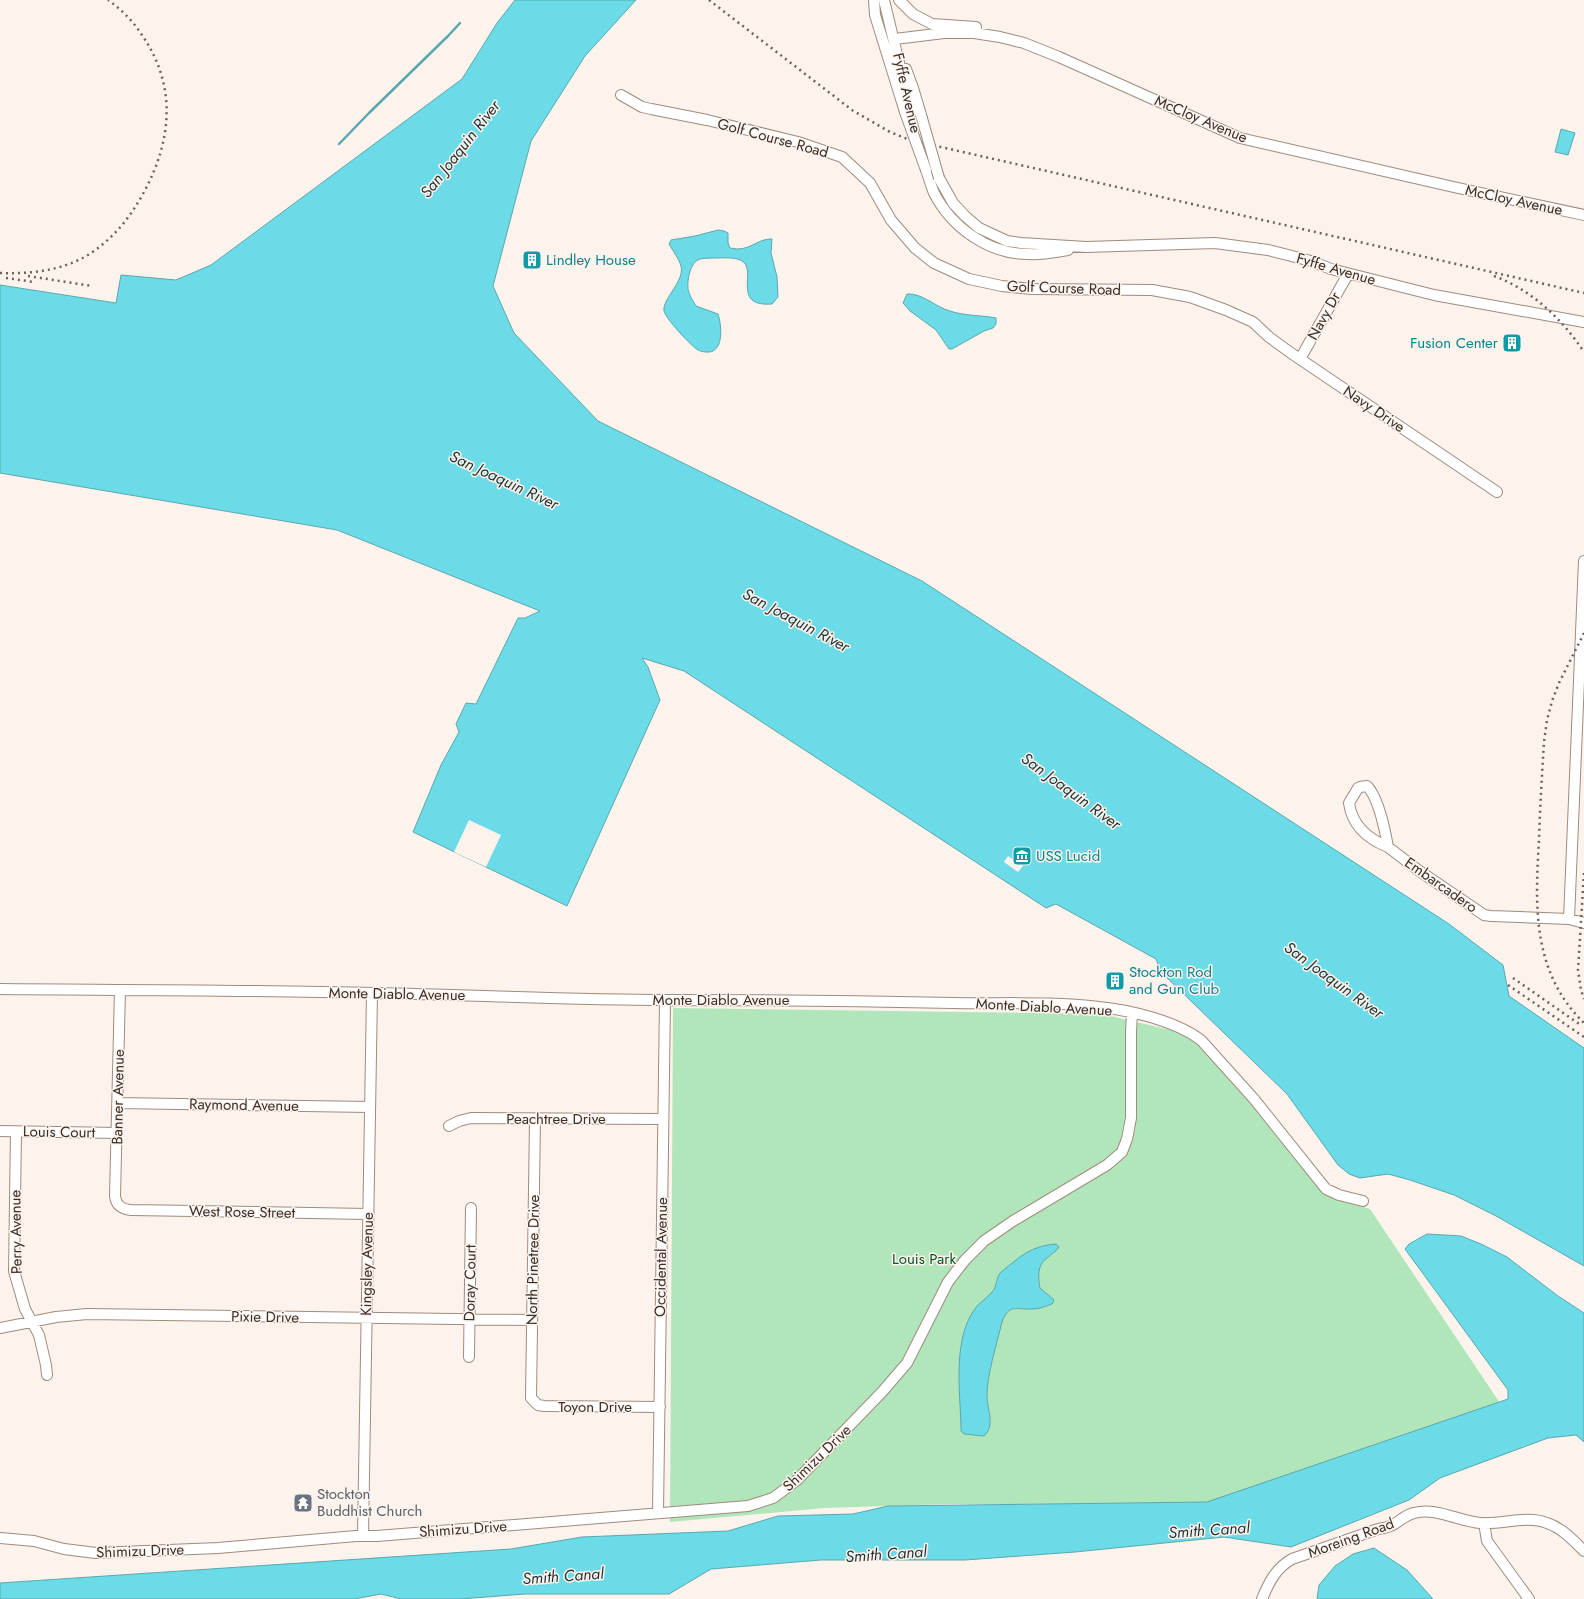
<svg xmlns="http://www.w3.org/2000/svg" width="1584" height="1599" viewBox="0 0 1584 1599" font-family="Jost,sans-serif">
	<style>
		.green { fill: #b1e6bb }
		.water { fill: #6bdbe7; stroke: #5ca7ae }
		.pier { fill: #fcf3ec }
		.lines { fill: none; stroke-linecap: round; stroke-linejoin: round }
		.stream { stroke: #5ca7ae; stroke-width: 2.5 }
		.minor-casing { stroke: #a08b7c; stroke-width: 12 }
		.minor { stroke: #fff; stroke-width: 10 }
		.rail { stroke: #6b625c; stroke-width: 2.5; stroke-dasharray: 2 4; stroke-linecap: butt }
		.minor-bridge-casing { stroke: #a08b7c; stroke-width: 12; stroke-linecap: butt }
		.minor-bridge { stroke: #fff; stroke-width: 10 }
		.labels { text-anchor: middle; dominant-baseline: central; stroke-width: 3; stroke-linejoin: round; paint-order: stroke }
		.street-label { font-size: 15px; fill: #382f29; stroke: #fcf3ec }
		.culture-label { font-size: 15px; fill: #0d838f; stroke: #fcf3ec; text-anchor: start }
		.park-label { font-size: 15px; fill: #045625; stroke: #fcf3ec }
		.worship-label { font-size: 15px; fill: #5b616d; stroke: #fcf3ec; text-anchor: start }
		.water-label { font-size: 16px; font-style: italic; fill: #1d3133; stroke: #fcf3ec }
	</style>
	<rect width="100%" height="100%" fill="#fcf3ec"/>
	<!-- green -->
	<path class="green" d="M 673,1008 L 1102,1014 L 1171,1030 L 1208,1048 L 1338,1200 L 1370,1209 L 1504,1409 L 1214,1504 L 948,1504 L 825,1508 L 670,1522 Z"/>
	<!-- water -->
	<path class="water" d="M 515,0 L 636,0 L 585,56 L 531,141 L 493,286 L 514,333 L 598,421 L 922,581 L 1449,924 L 1503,965 L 1509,996 L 1584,1048 L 1584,1266 L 1496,1216 L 1454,1195 L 1410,1180 L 1388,1174 L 1360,1178 L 1349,1174 L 1338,1165 L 1287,1094 L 1161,972 L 1156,959 L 1056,904 L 1046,908 L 684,671 L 642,658 L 648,667 L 660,700 L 567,906 L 413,832 L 441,765 L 459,732 L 456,724 L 466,703 L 476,704 L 518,618 L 525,618 L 540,611 L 337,530 L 0,473 L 0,285 L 116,303 L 121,275 L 176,280 L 211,265 L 462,79 L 497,23 Z
		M 1561,129 L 1575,133 L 1568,155 L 1555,152 Z
		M 718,230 L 724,231 L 728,233 L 728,243 L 730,248 C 749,253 757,238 772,239 L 771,253 L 777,277 L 778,297 L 772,304 C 729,307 760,268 740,260 C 733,257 723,258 716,258 C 711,258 705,258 700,259 C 690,262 687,280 688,289 C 689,295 693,301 696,306 L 718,314 C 721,323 724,345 713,351 C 709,353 702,352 698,350 C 691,346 666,319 664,311 C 662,299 685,281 681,266 C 679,259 673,251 669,244 L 671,240 L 695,236 Z
		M 907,294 C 923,293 935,307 950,311 C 965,316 980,315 996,318 L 996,324 L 993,328 L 984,331 L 952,349 L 949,349 L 936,330 L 910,311 L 903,303 Z
		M 1427,1234 L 1461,1236 L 1481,1244 L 1507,1257 L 1558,1296 L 1584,1313 L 1584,1442 L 1576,1435 L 1548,1438 L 1440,1478 L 1409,1500 L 1291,1547 L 1224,1537 L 1075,1552 L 965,1560 L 821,1560 L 711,1569 L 669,1594 L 525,1594 L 460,1599 L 401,1599 L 381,1594 L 354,1599 L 0,1599 L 0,1583 L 511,1549 L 582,1537 L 728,1531 L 778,1516 L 853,1514 L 888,1506 L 1207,1502 L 1508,1399 L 1508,1390 L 1405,1249 L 1409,1244 Z
		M 1056,1244 L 1059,1247 C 1056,1252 1051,1254 1047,1258 C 1037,1265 1038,1277 1040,1288 L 1054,1300 L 1052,1304 C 1046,1306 1040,1309 1033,1309 C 1016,1310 1009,1303 1002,1322 C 997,1343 986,1378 987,1398 C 988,1411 995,1427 984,1436 L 964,1434 L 961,1431 L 961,1426 C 960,1390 952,1337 977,1306 C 982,1301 988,1297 993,1291 C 997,1286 996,1277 1001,1272 C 1020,1257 1030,1246 1056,1244 Z
		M 1374,1548 L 1407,1570 L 1433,1599 L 1317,1599 L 1319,1585 L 1335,1566 L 1353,1554 Z"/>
	<!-- pier -->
	<path class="pier" d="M 469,820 L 501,835 L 486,867 L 454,852 Z
		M 1008,856 L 1023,866 L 1018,872 L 1004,862 Z"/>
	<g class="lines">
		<!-- stream -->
		<path class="stream" d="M 339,144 L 369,113 L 448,36 L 460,23"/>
		<!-- minor casing -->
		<g class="minor-casing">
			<path id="minor" d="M 874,0 L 875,15 L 905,112
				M 884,0 L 911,113
				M 899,0 L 913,14 L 932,24 L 976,27
				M 895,39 L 944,33 L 974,33 L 1000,37 L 1024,43 L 1059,57 L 1240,138 L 1458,188 L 1584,215
				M 906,69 L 913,88 L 921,115
				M 621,95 L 642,107 L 651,109 L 707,120 L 798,142 L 842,157 L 870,183 L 891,220 L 915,248 L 934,263 L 969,279 L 1002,286 L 1032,289 L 1152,290 L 1190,297 L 1226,310 L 1253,322 L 1269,337 L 1291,353 L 1497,492
				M 926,170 C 929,178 931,186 934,193 C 952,228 989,254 1028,254 C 1042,255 1055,252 1068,250
				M 939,178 L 953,203 L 965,216 L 979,228 L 1007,241 L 1021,243 L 1086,247 L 1215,243 L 1268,250 L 1311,261 L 1331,269 L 1434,295 L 1584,322
				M 1300,359 L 1348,274
				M 1367,786 C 1379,798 1385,830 1388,847 C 1368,839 1352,825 1349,803 L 1358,788 L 1360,787 Z
				M 1388,847 L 1418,870 L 1484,915 L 1491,916 L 1569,919 L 1584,923
				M 1569,919 L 1584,561
				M 0,989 C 125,990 251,990 376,993 C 473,995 571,1000 668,1000 C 763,1000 858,1001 953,1003 C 1001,1004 1051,1001 1099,1007 C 1130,1010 1176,1021 1201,1040 L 1254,1099 L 1326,1189 L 1339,1195 L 1363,1201
				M 120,990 L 115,1196 C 116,1205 121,1209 131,1210 L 368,1214
				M 118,1103 L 370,1107
				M 535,1119 L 531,1398 L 538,1405 L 544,1406 L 660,1407
				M 449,1126 L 459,1121 L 471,1118 L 663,1119
				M 0,1131 L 117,1133
				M 16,1132 L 14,1271 L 25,1309 L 39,1335 L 46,1365 L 47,1375
				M 0,1328 L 56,1317 L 87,1314 L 532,1320
				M 469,1357 L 471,1208
				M 658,1513 L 665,1000
				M 1484,1523 L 1487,1541 L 1529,1599
				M 363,1536 L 372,993
				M 0,1538 L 34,1541 L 64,1549 L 96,1553 L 218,1548 L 356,1536 L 377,1536 L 748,1506 L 773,1498 L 796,1481 L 882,1392 L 907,1363 L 948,1282 L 965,1260 L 984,1241 L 1013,1221 L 1107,1165 L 1122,1152 L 1127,1139 L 1131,1118 L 1131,1032 L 1132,1013
				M 1262,1599 C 1269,1582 1276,1568 1292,1559 L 1378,1529 C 1382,1528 1387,1528 1390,1526 C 1399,1523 1404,1515 1414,1513 C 1436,1507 1458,1521 1480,1523 C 1502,1525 1526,1515 1547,1523 C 1562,1528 1573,1540 1584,1551"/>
		</g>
		<!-- minor -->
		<use href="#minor" class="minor"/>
		<!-- rail -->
		<path class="rail" d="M 709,0 L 852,110 L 890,132 L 910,140 L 1584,293
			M 0,273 C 30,274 61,271 88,255 C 113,239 130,218 144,192 C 172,140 177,86 142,35 C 133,21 121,9 108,0
			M 28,276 L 92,286
			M 1494,276 C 1532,290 1562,319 1584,352
			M 6,278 L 34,282
			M 1584,633 L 1559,683 L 1552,701 L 1547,720 L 1544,742 C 1542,774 1540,807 1539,840 C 1535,906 1532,972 1584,1023
			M 1584,873 L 1578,970 L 1581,990 L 1584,999
			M 1513,978 L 1582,1026
			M 1508,985 L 1584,1037"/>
		<!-- minor-bridge casing -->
		<g class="minor-bridge-casing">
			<path id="minor-bridge" d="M 905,112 L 926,170
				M 921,115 L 939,178"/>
		</g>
		<!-- minor-bridge -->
		<use href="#minor-bridge" class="minor-bridge"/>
	</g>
	<!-- icons -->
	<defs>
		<g id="building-square" transform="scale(1)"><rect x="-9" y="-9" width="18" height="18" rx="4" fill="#0f9aa8" stroke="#fcf3ec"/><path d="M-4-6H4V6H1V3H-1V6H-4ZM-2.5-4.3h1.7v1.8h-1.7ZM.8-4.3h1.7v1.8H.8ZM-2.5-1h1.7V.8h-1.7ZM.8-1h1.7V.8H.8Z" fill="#fff"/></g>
		<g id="museum-square" transform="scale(1)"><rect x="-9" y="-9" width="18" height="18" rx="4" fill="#0f9aa8" stroke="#fcf3ec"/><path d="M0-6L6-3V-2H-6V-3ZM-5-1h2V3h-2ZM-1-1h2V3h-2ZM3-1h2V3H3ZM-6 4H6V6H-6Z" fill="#fff"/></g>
		<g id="temple-square" transform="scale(1)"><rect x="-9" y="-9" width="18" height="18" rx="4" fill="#6b7280" stroke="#fcf3ec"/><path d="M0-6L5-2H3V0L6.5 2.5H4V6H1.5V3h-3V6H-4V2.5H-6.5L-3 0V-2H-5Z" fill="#fff"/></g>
	</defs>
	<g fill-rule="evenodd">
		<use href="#building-square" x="532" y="260"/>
		<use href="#building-square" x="1512" y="343"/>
		<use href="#museum-square" x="1022" y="856"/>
		<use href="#building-square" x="1115" y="981"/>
		<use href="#temple-square" x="303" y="1503"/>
	</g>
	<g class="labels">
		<!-- street labels -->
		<g class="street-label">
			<text transform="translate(907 93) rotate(77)">Fyffe Avenue</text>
			<text transform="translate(1201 119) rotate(23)">McCloy Avenue</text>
			<text transform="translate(773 138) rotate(15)">Golf Course Road</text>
			<text transform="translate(1514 200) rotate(12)">McCloy Avenue</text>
			<text transform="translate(1336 269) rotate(16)">Fyffe Avenue</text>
			<text transform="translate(1064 288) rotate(2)">Golf Course Road</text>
			<text transform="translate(1324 316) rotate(-61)">Navy Dr</text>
			<text transform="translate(1374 409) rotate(34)">Navy Drive</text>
			<text transform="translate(1441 885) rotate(35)">Embarcadero</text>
			<text transform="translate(397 994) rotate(1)">Monte Diablo Avenue</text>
			<text x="721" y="1000">Monte Diablo Avenue</text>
			<text transform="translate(1044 1007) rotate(3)">Monte Diablo Avenue</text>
			<text transform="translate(118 1097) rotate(-89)">Banner Avenue</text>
			<text transform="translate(244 1105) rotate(1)">Raymond Avenue</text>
			<text x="556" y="1119">Peachtree Drive</text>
			<text transform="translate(59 1132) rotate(1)">Louis Court</text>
			<text transform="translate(242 1212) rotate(1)">West Rose Street</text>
			<text transform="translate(16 1232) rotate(-91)">Perry Avenue</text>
			<text transform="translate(661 1257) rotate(-89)">Occidental Avenue</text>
			<text transform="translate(533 1260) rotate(-89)">North Pinetree Drive</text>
			<text transform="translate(367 1264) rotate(-89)">Kingsley Avenue</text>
			<text transform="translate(470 1283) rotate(-89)">Doray Court</text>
			<text transform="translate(265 1317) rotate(1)">Pixie Drive</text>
			<text x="595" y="1407">Toyon Drive</text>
			<text transform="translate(817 1458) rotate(-44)">Shimizu Drive</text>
			<text transform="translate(463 1529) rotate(-4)">Shimizu Drive</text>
			<text transform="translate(1351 1538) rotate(-20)">Moreing Road</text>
			<text transform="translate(140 1551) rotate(-2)">Shimizu Drive</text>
		</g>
		<!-- culture labels -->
		<g class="culture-label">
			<text x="546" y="260">Lindley House</text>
			<text x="1498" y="343" text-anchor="end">Fusion Center</text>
			<text x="1036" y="856">USS Lucid</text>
			<text x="1129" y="972">Stockton Rod<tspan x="1129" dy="17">and Gun Club</tspan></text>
		</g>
		<!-- park labels -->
		<g class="park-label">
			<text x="924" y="1259">Louis Park</text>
		</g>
		<!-- worship labels -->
		<g class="worship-label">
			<text x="317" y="1494">Stockton<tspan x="317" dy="17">Buddhist Church</tspan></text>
		</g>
		<!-- water labels -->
		<g class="water-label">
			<text transform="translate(460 149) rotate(-52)">San Joaquin River</text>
			<text transform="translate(504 480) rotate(25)">San Joaquin River</text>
			<text transform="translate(796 620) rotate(28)">San Joaquin River</text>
			<text transform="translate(1071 791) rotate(36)">San Joaquin River</text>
			<text transform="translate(1334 980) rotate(36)">San Joaquin River</text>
			<text transform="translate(1209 1530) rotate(-4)">Smith Canal</text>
			<text transform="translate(886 1554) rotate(-4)">Smith Canal</text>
			<text transform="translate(563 1576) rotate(-4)">Smith Canal</text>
		</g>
	</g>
</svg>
